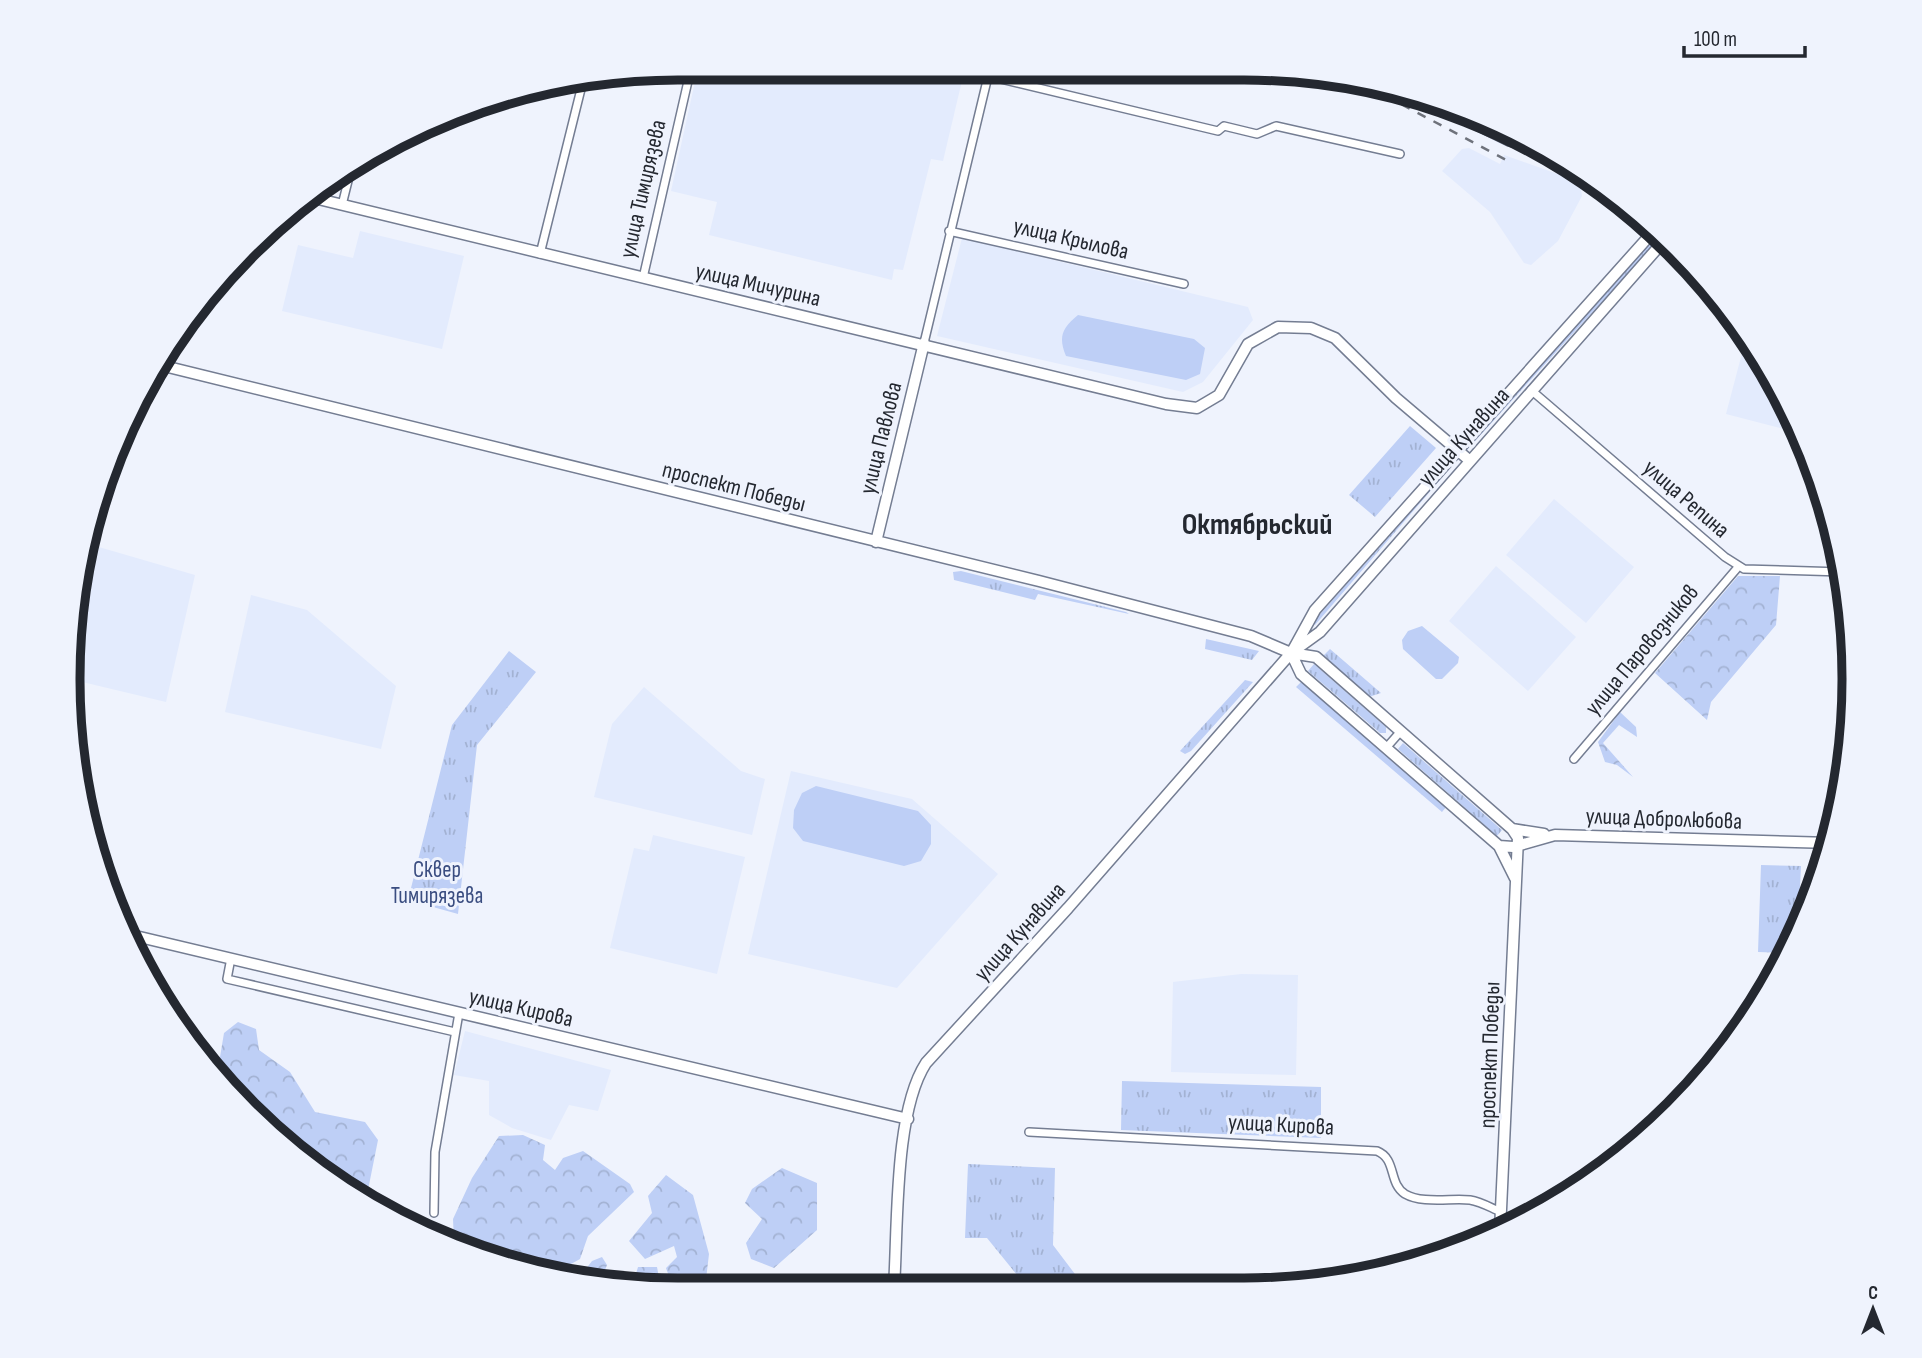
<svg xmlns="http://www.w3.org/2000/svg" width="1922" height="1358" viewBox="0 0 1922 1358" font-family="'Sofia Sans Condensed',sans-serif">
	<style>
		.built { fill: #e3ebfd }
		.grass { fill: url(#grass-tufts) }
		.forest { fill: url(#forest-crowns) }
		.garden { fill: #becff6 }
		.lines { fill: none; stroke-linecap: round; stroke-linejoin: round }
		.street-casing { stroke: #747d92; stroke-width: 10 }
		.secondary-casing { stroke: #747d92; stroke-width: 13 }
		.street { stroke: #fff; stroke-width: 7 }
		.secondary { stroke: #fff; stroke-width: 10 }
		.rail { stroke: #6e727b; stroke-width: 2.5; stroke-dasharray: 9 9; stroke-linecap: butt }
		.labels { text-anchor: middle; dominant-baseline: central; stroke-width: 6; stroke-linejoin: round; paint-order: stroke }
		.street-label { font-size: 23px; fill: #242830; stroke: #eff3fd }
		.park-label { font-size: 23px; fill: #3a4d80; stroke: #eff3fd }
		.district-label { font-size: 30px; font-weight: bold; fill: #242830; stroke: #eff3fd }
		.rim { fill: none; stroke: #242830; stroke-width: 9 }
	</style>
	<defs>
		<pattern id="grass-tufts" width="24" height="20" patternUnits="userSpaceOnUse" patternTransform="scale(1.75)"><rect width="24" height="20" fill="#becff6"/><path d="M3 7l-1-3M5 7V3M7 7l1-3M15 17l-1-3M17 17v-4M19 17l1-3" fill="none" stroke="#a3b2d3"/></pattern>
		<pattern id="forest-crowns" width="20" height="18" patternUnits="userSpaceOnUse" patternTransform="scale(1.75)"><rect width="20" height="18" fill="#becff6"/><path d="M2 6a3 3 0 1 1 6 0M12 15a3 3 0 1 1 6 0" fill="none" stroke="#a3b2d3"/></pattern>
	</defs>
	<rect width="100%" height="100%" fill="#eff3fd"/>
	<!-- built -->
	<path class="built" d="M 698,68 L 965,68 L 943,161 L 931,159 L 903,270 L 894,269 L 892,280 L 709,235 L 717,202 L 671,191 Z
		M 1469,148 L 1500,164 L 1504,155 L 1580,182 L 1582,196 L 1558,241 L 1531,265 L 1524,263 L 1490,212 L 1442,171 L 1462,149 Z
		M 360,231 L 464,256 L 442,349 L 282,311 L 298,245 L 353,258 Z
		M 962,238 L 1248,307 L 1253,320 L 1203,382 L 1183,392 L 937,336 Z
		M 1746,338 L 1772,373 L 1799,433 L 1726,414 Z
		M 1554,499 L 1634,567 L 1586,623 L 1506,555 Z
		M 92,545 L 195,575 L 166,702 L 74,680 L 74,599 L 87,548 Z
		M 1496,566 L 1576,637 L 1528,691 L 1449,621 Z
		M 251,595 L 307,610 L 396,686 L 381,749 L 225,712 Z
		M 644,687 L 741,771 L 765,779 L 752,835 L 594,797 L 612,724 Z
		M 791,771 L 912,799 L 998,874 L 897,988 L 748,954 Z
		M 653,835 L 745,857 L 717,974 L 610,948 L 634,848 L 649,851 Z
		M 1241,974 L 1298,975 L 1296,1075 L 1171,1072 L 1173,982 Z
		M 465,1031 L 611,1070 L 598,1111 L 569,1105 L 551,1140 L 512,1128 L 489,1115 L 489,1081 L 454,1075 Z"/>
	<!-- grass -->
	<path class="grass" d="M 1654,237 L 1658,240 L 1466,451 L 1466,448 Z
		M 1410,426 L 1436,448 L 1375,517 L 1349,495 Z
		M 1458,459 L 1315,625 L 1313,622 Z
		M 961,571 L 1126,612 L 1129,614 L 1038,594 L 1035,600 L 954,580 L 953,572 Z
		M 1206,639 L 1259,651 L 1252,660 L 1205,649 Z
		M 1330,649 L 1381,693 L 1369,697 L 1323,656 Z
		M 509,651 L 536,672 L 477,745 L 458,914 L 408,900 L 452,725 Z
		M 1314,664 L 1386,727 L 1386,733 L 1380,733 L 1308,671 Z
		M 1245,680 L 1253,682 L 1191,751 L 1185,754 L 1180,751 Z
		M 1302,681 L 1447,806 L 1442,812 L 1296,687 Z
		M 1403,743 L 1502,830 L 1497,836 L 1398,749 Z
		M 1761,865 L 1801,866 L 1798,929 L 1788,953 L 1758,952 Z
		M 1122,1081 L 1321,1087 L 1321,1138 L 1121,1130 Z
		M 968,1164 L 1055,1168 L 1053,1245 L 1084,1286 L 1026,1286 L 987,1238 L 965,1238 Z"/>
	<!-- forest -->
	<path class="forest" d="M 1738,576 L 1780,576 L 1776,625 L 1711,702 L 1707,720 L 1655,673 Z
		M 1620,712 L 1636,727 L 1637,737 L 1619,725 L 1603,743 L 1633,777 L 1617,765 L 1605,762 L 1598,742 Z
		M 238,1022 L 256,1029 L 259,1050 L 290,1072 L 315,1112 L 365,1122 L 378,1140 L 366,1200 C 303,1161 242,1114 200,1052 L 220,1057 L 224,1033 Z
		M 523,1135 L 545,1145 L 543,1160 L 555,1170 L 563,1158 L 583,1151 L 630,1184 L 634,1192 L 588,1236 L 580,1259 L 553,1274 L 521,1269 L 454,1242 L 453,1219 L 472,1178 L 499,1136 Z
		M 782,1168 L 817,1183 L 817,1230 L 774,1268 L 751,1259 L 746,1243 L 762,1219 L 745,1203 L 752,1189 Z
		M 666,1175 L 693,1195 L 709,1254 L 705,1288 C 684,1288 673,1290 666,1268 L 677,1257 L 674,1246 L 645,1259 L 629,1241 L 652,1213 L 648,1196 Z
		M 602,1257 L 607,1265 L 600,1282 L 579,1278 L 592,1261 Z
		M 638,1267 L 657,1267 L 661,1288 L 632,1287 Z"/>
	<!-- garden -->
	<path class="garden" d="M 1078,315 L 1194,339 L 1205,348 L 1200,374 L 1186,380 L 1066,356 C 1058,337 1062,328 1078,315 Z
		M 1422,626 L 1459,657 L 1458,663 L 1442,679 L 1436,679 L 1403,649 L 1402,640 L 1408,631 Z
		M 816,786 L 918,811 L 931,825 L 931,844 L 921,861 L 904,866 L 803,841 L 793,828 L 794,810 L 802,793 Z"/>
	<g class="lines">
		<!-- street casing -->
		<g class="street-casing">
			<path id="street" d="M 988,76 L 1218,131 L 1224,126 L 1257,134 L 1276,126 L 1400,154
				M 1448,112 L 1509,142 L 1553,154
				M 342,205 L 352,165
				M 949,231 L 1184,284
				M 540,254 L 583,81
				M 643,278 L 691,68
				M 924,343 L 990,68
				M 1531,390 L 1725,557 L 1744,569 L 1842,572
				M 1386,748 L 1401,731
				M 1574,759 L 1739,566
				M 231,958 L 227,979 L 455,1032
				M 1029,1132 L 1377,1151 C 1397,1159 1388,1183 1405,1194 C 1422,1204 1451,1198 1470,1200 C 1482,1202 1491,1208 1501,1212
				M 434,1213 L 435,1152 L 459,1013"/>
		</g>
		<!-- secondary casing -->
		<g class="secondary-casing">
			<path id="secondary" d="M 310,197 L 1166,404 L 1197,408 L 1219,395 L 1248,344 L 1278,327 L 1311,328 L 1335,338 L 1396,398 L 1469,460
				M 164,366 L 1039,581 L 1251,636 L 1291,653 L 1316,657 L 1512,829 L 1518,838 L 1500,1231
				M 876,542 L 924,343
				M 1293,650 L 1315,610 L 1651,234
				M 1291,653 L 1301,674 L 1499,846 L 1515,878
				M 1512,829 L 1544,834
				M 1499,846 L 1513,847 L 1555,835 L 1831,843
				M 127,934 L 908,1119
				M 894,1287 C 898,1227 894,1112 926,1063 L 1068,908 L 1291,653 L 1320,632 L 1662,243"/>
		</g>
		<!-- street -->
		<use href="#street" class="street"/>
		<!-- secondary -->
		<use href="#secondary" class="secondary"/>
		<!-- rail -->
		<path class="rail" d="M 1354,79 L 1512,163"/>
	</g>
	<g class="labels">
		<!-- street labels -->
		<g class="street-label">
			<text transform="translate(643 189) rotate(-77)">улица Тимирязева</text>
			<text transform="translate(1071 239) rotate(13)">улица Крылова</text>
			<text transform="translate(758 285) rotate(13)">улица Мичурина</text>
			<text transform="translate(1464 437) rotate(-48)">улица Кунавина</text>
			<text transform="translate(881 438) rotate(-76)">улица Павлова</text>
			<text transform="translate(734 487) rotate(14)">проспект Победы</text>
			<text transform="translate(1686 499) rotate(41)">улица Репина</text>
			<text transform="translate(1642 650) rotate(-50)">улица Паровозников</text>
			<text transform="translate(1664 819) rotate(2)">улица Добролюбова</text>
			<text transform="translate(1020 932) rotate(-48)">улица Кунавина</text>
			<text transform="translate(521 1008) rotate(13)">улица Кирова</text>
			<text transform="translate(1490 1055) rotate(-88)">проспект Победы</text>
			<text transform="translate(1281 1125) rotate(3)">улица Кирова</text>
		</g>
		<!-- park labels -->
		<g class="park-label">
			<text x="437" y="870">Сквер<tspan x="437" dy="26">Тимирязева</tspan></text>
		</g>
		<!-- district labels -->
		<g class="district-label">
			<text x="1257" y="525">Октябрьский</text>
		</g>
	</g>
	<!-- crop -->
	<path d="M0 0H1922V1358H0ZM678 80H1244A598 598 0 0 1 1842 678V680A598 598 0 0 1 1244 1278H678A598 598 0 0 1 80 680V678A598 598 0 0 1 678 80Z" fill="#eff3fd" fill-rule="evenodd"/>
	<path class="rim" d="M678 80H1244A598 598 0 0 1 1842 678V680A598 598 0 0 1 1244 1278H678A598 598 0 0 1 80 680V678A598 598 0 0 1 678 80Z"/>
	<!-- north arrow -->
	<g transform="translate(1873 1309)" stroke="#eff3fd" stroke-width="5" paint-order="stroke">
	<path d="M0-5L12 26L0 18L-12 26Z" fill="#242830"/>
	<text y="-10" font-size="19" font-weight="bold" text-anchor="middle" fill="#242830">С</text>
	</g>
	<!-- scale -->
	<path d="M1684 46v10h121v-10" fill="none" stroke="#242830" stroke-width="3.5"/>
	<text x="1694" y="46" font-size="21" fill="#242830" stroke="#eff3fd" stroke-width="5" paint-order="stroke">100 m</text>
</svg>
